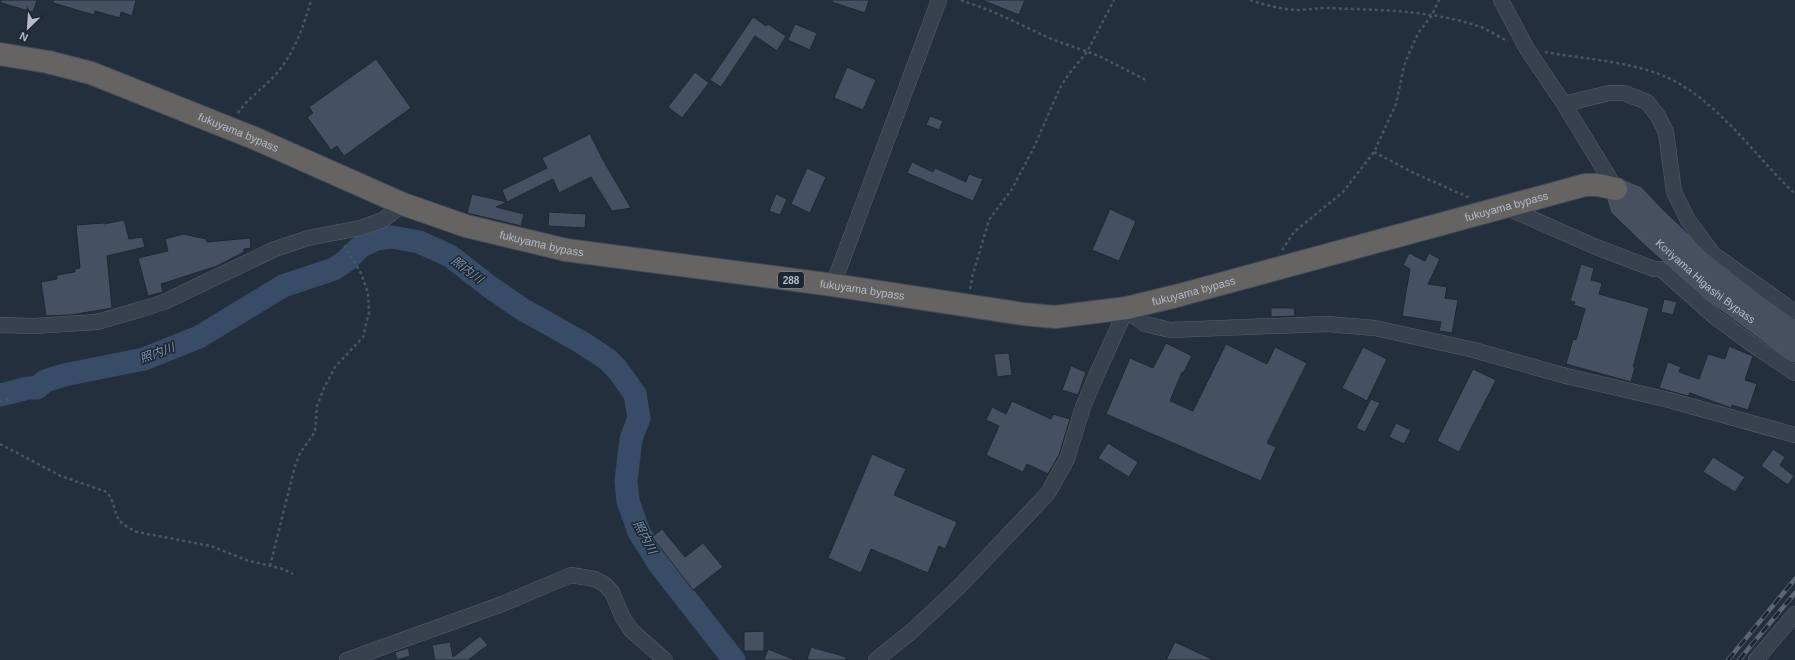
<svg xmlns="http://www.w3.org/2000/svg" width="1795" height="660" viewBox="0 0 1795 660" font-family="Helvetica,'Noto Sans JP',sans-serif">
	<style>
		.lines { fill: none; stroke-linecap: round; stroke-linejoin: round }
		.river { stroke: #394c67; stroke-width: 23 }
		.building { fill: #455162; stroke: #1f2835 }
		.minor-casing { stroke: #565f6c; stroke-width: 16 }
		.secondary-casing { stroke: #565f6c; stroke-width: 22 }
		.trunk-casing { stroke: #434c59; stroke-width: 24 }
		.path { stroke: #44595c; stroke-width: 2.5; stroke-dasharray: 3 3; stroke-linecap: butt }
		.minor { stroke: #38414e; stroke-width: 15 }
		.secondary { stroke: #465061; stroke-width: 21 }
		.trunk { stroke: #656462; stroke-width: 22 }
		.rail-casing { stroke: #5a6575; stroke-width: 4.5 }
		.rail { stroke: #1d2633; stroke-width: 3; stroke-dasharray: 9; stroke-linecap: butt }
		.labels { text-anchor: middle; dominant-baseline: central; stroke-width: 3; stroke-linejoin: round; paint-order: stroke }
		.shield { fill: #1d2633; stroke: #878f9c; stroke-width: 1 }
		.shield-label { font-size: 10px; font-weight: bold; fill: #b4bcc9 }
		.street-label { font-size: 11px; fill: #b4bcc9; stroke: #1d2633 }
		.water-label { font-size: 12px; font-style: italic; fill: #7c92b1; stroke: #1d2633 }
	</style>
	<rect width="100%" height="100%" fill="#242f3e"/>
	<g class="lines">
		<!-- river -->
		<path class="river" d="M 0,395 L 28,388 L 37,388 L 45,381 L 64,375 L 144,359 L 199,337 L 283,286 L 334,269 L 346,261 L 360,247 L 376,239 L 392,237 L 419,242 L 450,256 L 490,287 L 522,309 L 581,342 L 607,359 L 617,369 L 635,394 L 639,418 L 631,439 L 626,481 L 628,501 L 639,532 L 659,564 L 734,660"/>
	</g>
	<!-- building -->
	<path class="building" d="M 1,0 L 37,0 L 33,12 L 1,3 Z
		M 53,0 L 136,0 L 132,16 L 121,12 L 120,18 L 95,11 L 94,15 L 53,3 Z
		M 832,0 L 869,0 L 865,13 L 832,2 Z
		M 982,0 L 1025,0 L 1019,15 Z
		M 753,17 L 766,26 L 768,24 L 786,36 L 777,51 L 755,36 L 721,87 L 710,80 Z
		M 795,24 L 817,33 L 810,50 L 788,40 Z
		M 376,59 L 411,108 L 344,156 L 337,146 L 331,150 L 307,117 L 313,113 L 309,107 Z
		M 847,67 L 876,80 L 863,110 L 834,98 Z
		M 695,72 L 709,83 L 682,118 L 668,107 Z
		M 930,116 L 943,121 L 939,130 L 926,125 Z
		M 590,134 L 603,160 L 631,208 L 612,211 L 591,177 L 559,193 L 553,179 L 507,202 L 502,190 L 547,168 L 542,158 Z
		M 912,162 L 933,172 L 935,168 L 966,182 L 969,174 L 983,179 L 973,201 L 907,173 Z
		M 807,168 L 826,177 L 810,213 L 791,204 Z
		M 472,194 L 507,202 L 496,207 L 524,214 L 521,226 L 467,213 Z
		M 776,194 L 787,199 L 780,215 L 769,211 Z
		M 1110,209 L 1136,221 L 1119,261 L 1092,250 Z
		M 549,212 L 586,214 L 585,228 L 548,226 Z
		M 124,220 L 129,239 L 142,237 L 145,247 L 107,256 L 112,308 L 71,315 L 46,316 L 41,282 L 57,279 L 57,275 L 75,272 L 75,269 L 80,268 L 76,225 L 104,223 L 104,224 Z
		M 183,234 L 206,239 L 207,242 L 250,238 L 251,248 L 244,249 L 244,252 L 217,266 L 161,284 L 163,292 L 148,296 L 138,258 L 168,251 L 165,239 Z
		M 1409,253 L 1425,261 L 1429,253 L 1440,259 L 1428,284 L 1447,287 L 1445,298 L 1458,300 L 1452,333 L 1439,331 L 1441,322 L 1402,316 L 1410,269 L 1403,265 Z
		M 1581,264 L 1594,268 L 1591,280 L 1602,283 L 1599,294 L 1649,308 L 1633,367 L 1635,367 L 1631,382 L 1566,364 L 1573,339 L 1576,340 L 1585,309 L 1574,305 L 1575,302 L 1570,301 Z
		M 1664,299 L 1677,302 L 1673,315 L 1661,312 Z
		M 1271,308 L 1294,308 L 1295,316 L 1271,317 Z
		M 1166,343 L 1192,356 L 1183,373 L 1182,372 L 1170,401 L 1193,411 L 1226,344 L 1267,364 L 1275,347 L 1307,363 L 1267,443 L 1276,447 L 1261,481 L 1106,414 L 1130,358 L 1153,368 Z
		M 1729,346 L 1753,356 L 1745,380 L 1757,384 L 1748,410 L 1732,405 L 1731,408 L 1690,393 L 1688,396 L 1659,388 L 1668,362 L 1681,367 L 1679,372 L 1699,379 L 1708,354 L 1725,359 Z
		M 1363,347 L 1387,359 L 1367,401 L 1342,388 Z
		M 1009,353 L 1012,375 L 997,377 L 994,354 Z
		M 1071,366 L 1086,372 L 1078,395 L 1062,390 Z
		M 1473,369 L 1496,380 L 1459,452 L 1437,441 Z
		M 1371,399 L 1380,403 L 1365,432 L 1356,428 Z
		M 1012,401 L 1051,419 L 1053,414 L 1070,419 L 1059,455 L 1048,474 L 1027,464 L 1023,472 L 986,455 L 999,426 L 986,420 L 992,407 L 1006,414 Z
		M 1396,423 L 1411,430 L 1404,444 L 1389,437 Z
		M 1108,443 L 1138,462 L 1129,477 L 1098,458 Z
		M 1773,449 L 1785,457 L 1780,465 L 1794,476 L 1788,485 L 1761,466 Z
		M 872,454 L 906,469 L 894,495 L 957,522 L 945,549 L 939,546 L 928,573 L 871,549 L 861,573 L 828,558 Z
		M 1713,457 L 1745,477 L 1735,492 L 1703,472 Z
		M 662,529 L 685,557 L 703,543 L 723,567 L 693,590 L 652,537 Z
		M 764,631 L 764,651 L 744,651 L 744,632 Z
		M 480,636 L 488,645 L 468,660 L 435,660 L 432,645 L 450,642 L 453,657 Z
		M 1175,642 L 1214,660 L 1166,660 Z
		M 811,647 L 846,657 L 846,660 L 807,660 Z
		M 408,648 L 410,656 L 397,660 L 395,652 Z
		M 768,649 L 795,660 L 764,660 Z"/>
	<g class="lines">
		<!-- minor casing -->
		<g class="minor-casing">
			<path id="minor" d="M 1501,0 L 1527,49 L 1564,104 L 1609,93 L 1624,93 L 1647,102 L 1658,116 L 1666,132 L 1674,192 L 1688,220 L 1713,254 L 1795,312
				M 1564,104 L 1616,189
				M 1505,207 L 1596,247 L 1654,269 L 1661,269 L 1715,317 L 1756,347 L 1795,373
				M 833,285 L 939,0
				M 0,325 L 34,326 L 97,322 L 142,309 L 164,302 L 275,249 L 308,238 L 360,228 L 383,220 L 403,204
				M 347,660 L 505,603 L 571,575 L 595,579 L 604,584 L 612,592 L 622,616 L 631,630 L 665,660
				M 876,660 L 912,631 L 960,586 L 1048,493 L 1067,459 L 1083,407 L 1096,376 L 1127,308 L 1135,317 L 1145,324 L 1170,330 L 1327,324 L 1375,328 L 1474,350 L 1566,376 L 1669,400 L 1795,435
				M 1756,660 L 1795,614"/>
		</g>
		<!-- secondary casing -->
		<g class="secondary-casing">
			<g id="secondary">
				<path id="s1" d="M 1616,189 L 1621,206 L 1652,236 L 1711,289 L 1795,351"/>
				<path d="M 1616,189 L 1635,197 L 1658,221 L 1701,262 L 1749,300 L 1795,333"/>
			</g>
		</g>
		<!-- trunk casing -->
		<g class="trunk-casing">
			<g id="trunk">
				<path id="s2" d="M 0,54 L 48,62 L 91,73 L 254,138 L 403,204 L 466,226 L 566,250 L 833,285 L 1023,314 L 1055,317 L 1127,308 L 1180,295 L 1585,185 L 1599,185 L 1616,189"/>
			</g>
		</g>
		<!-- path -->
		<path class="path" d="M 961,0 L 991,11 L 1054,40 L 1099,56 L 1146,80
			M 1250,0 C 1265,5 1281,9 1297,10 C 1307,10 1317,8 1327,8 C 1379,10 1431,10 1481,27 C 1490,31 1499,37 1508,41
			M 1545,52 C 1584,59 1627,61 1664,76 C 1716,98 1755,156 1795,194
			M 238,113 C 248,98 265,87 277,73 C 295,51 304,26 311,0
			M 1374,152 L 1414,173 L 1470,198
			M 1282,250 L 1294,232 L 1343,192 L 1374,152 L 1396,104 L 1404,66 L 1409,53 L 1419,32 L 1432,15 L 1439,0
			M 970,289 L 973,274 L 989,220 L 1012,189 L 1034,147 L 1060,88 L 1068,75 L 1087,52 L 1114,0
			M 0,402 L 10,399
			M 0,444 L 61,476 L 107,492 C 121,512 108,519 137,532 L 211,546 L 246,560 L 283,569 L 293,574
			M 270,566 L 295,466 L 300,453 L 315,432 L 317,406 L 324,388 L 335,367 L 363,337 L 369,312 L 368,293 L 361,273 L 344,245"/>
		<!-- minor -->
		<use href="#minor" class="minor"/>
		<!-- secondary -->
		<use href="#secondary" class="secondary"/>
		<!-- trunk -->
		<use href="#trunk" class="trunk"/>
		<!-- rail casing -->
		<g class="rail-casing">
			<path id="rail" d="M 1728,660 L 1795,579
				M 1739,660 L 1795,593"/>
		</g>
		<!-- rail -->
		<use href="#rail" class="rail"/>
	</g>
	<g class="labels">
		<!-- shield labels -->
		<rect class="shield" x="778" y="272" width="26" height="16" rx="3"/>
		<g class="shield-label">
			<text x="791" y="280">288</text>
		</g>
		<!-- street labels -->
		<g class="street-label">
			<text stroke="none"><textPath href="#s2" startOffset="252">fukuyama bypass</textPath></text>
			<text stroke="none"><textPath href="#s2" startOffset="1560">fukuyama bypass</textPath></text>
			<text stroke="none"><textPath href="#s2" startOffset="576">fukuyama bypass</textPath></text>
			<text stroke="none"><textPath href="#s1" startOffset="131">Koriyama Higashi Bypass</textPath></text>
			<text stroke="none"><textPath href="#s2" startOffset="900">fukuyama bypass</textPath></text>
			<text stroke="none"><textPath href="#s2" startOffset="1236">fukuyama bypass</textPath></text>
		</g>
		<!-- water labels -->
		<g class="water-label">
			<text transform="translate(467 270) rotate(37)">照内川</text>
			<text transform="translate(157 353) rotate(-20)">照内川</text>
			<text transform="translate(645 537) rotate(62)">照内川</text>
		</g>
	</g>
	<!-- north arrow -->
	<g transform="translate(28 28) rotate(205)" stroke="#1d2633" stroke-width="3" paint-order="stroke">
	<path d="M0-3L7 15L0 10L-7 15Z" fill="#b4bcc9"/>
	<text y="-6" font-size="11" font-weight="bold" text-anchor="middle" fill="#b4bcc9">N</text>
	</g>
</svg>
